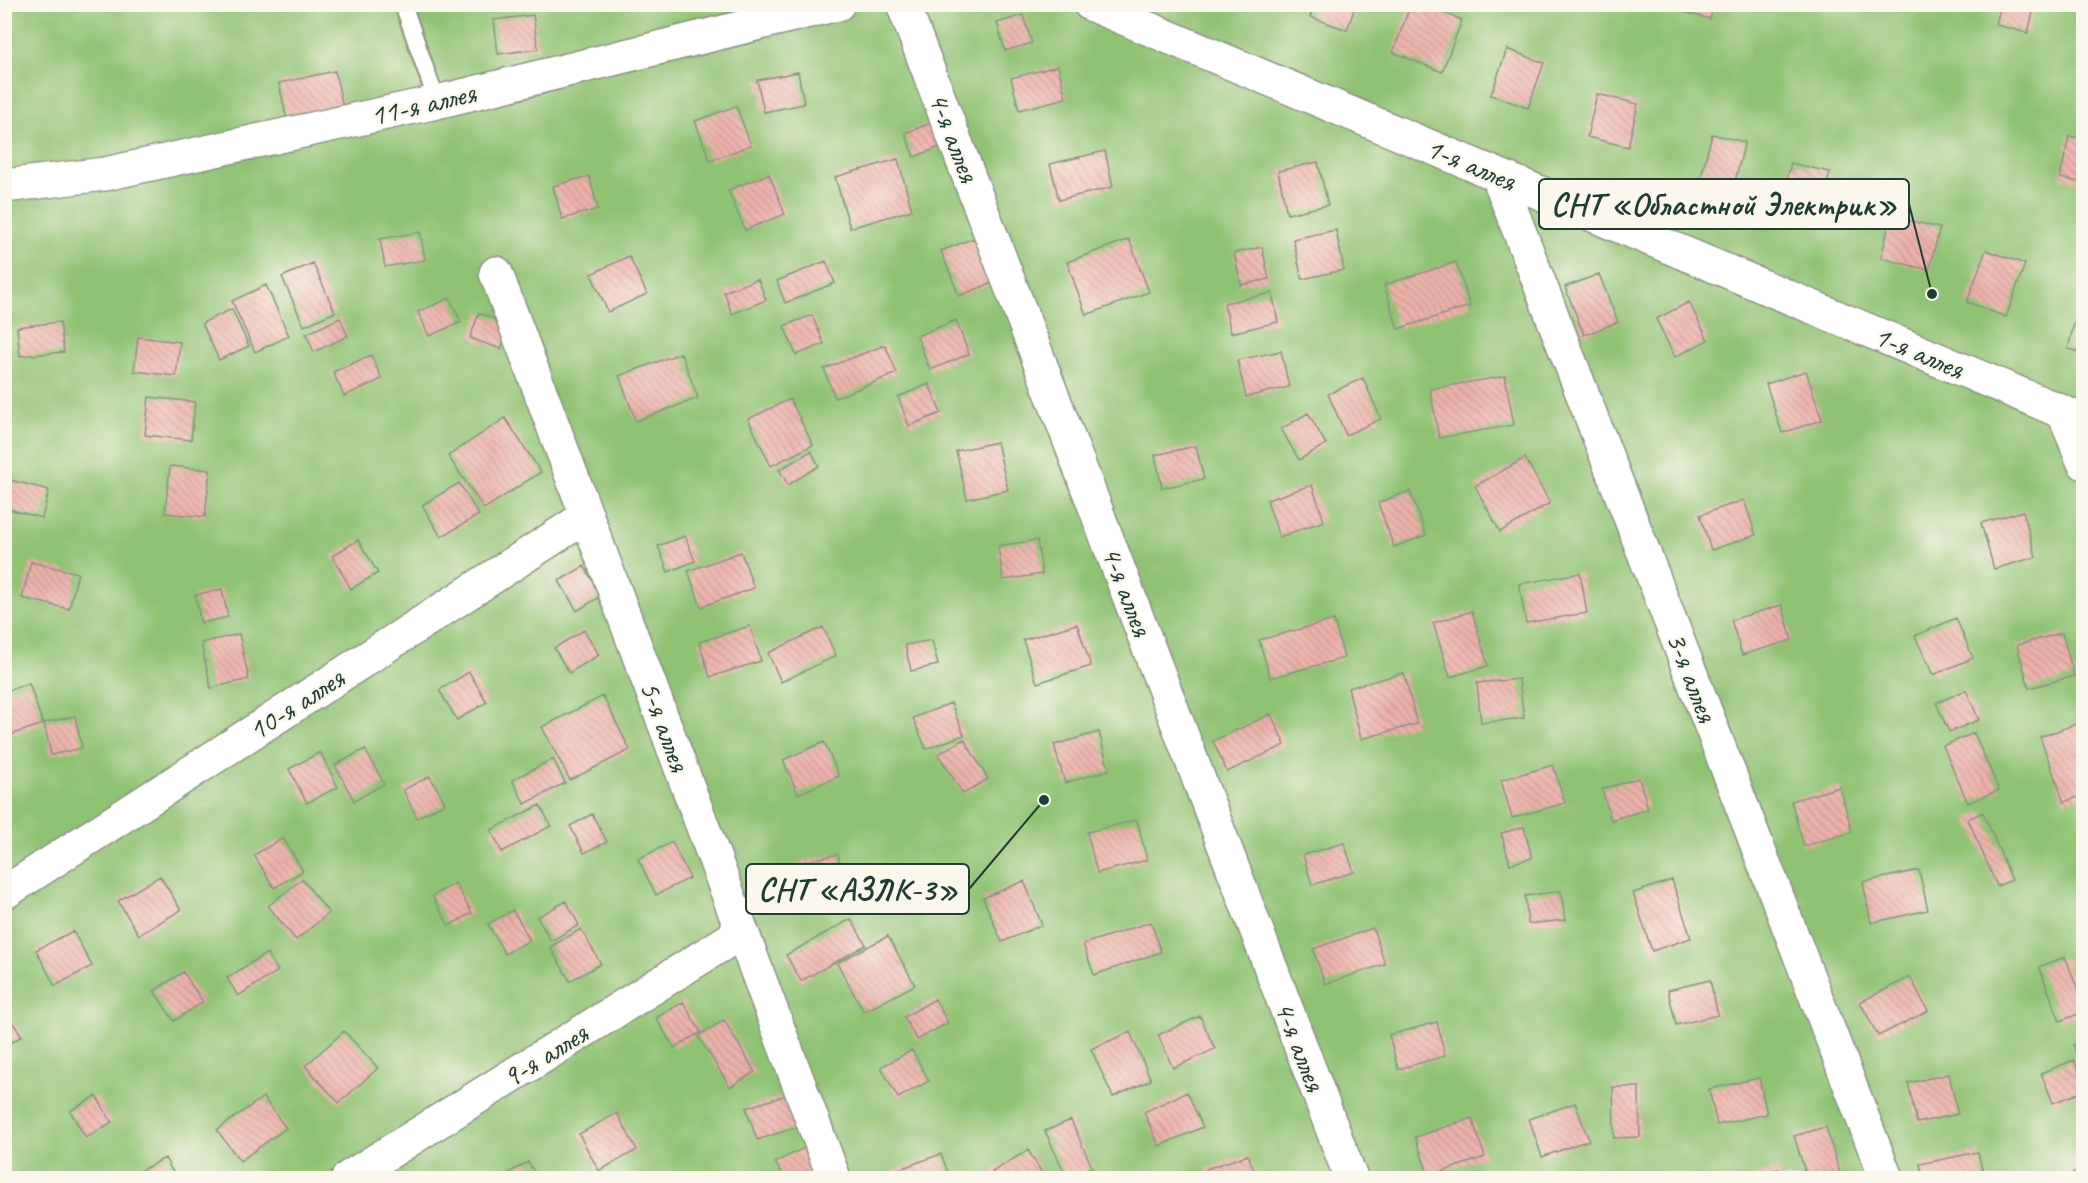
<svg xmlns="http://www.w3.org/2000/svg" width="2088" height="1183" viewBox="0 0 2088 1183" font-family="Caveat,sans-serif">
	<style>
		.green { fill: #90c273; stroke: #588054; stroke-width: 1.5 }
		.building { fill: url(#building-back-hatch) }
		.lines { fill: none; stroke-linecap: round; stroke-linejoin: round }
		.service-casing { stroke: #8a9281; stroke-width: 20 }
		.minor-casing { stroke: #8a9281; stroke-width: 36 }
		.service { stroke: #fff; stroke-width: 16 }
		.minor { stroke: #fff; stroke-width: 33 }
		.labels { text-anchor: middle; dominant-baseline: central; stroke-width: 5; stroke-linejoin: round; paint-order: stroke }
		.street-label { font-size: 30px; fill: #1f3d34; stroke: #fbf7ec }
		.leader { fill: none; stroke: #1f3d34; stroke-width: 2 }
		.callout-dot { fill: #1f3d34; stroke: #fbf7ec; stroke-width: 2 }
		.callout { fill: #fbf7ec; stroke: #1f3d34; stroke-width: 2 }
		.callout-label { font-size: 32px; text-anchor: middle; font-weight: bold; fill: #1f3d34 }
	</style>
	<defs>
		<pattern id="building-back-hatch" width="6" height="6" patternUnits="userSpaceOnUse" patternTransform="scale(1.5)"><rect width="6" height="6" fill="#edb2ab"/><path d="M-1 5l2 2M0 0l6 6M5-1l2 2" fill="none" stroke="#bf928c"/></pattern>
	</defs>
	<rect width="100%" height="100%" fill="#fbf7ec"/>
	<filter id="ink" filterUnits="userSpaceOnUse"><feTurbulence type="fractalNoise" baseFrequency=".0167" numOctaves="2"/><feDisplacementMap in="SourceGraphic" scale="12" xChannelSelector="R" yChannelSelector="G"/><feConvolveMatrix kernelMatrix="1 2 1 2 8 2 1 2 1" color-interpolation-filters="sRGB"/></filter>
	<filter id="wash" filterUnits="userSpaceOnUse"><feTurbulence type="fractalNoise" baseFrequency=".008" numOctaves="4" result="noise"/><feDisplacementMap in="SourceGraphic" scale="24" xChannelSelector="R" yChannelSelector="G"/><feGaussianBlur stdDeviation="1.35" result="paint"/><feColorMatrix in="noise" values="0 0 0 0 0 0 0 0 0 0 0 0 0 0 0 0 0 1.4 0 .05"/><feComposite in="paint" operator="in"/></filter>
	<g filter="url(#wash)">
		<rect width="100%" height="100%" fill="#f6e6ce"/>
		<!-- green -->
		<path class="green" d="M 5,5 L 2083,5 L 2083,1178 L 5,1178 Z"/>
		<g id="blocks">
			<!-- building -->
			<path class="building" d="M 183,4 L 225,4 L 225,9 L 183,11 Z
				M 1315,4 L 1356,4 L 1347,30 L 1310,17 Z
				M 1411,4 L 1422,4 L 1462,20 L 1442,72 L 1393,52 Z
				M 1664,4 L 1714,4 L 1710,19 L 1664,7 Z
				M 2001,4 L 2035,4 L 2028,33 L 1996,25 Z
				M 533,15 L 538,49 L 498,54 L 494,20 Z
				M 1023,15 L 1032,43 L 1005,51 L 997,23 Z
				M 1507,49 L 1544,63 L 1528,108 L 1491,95 Z
				M 1058,66 L 1066,98 L 1019,110 L 1011,78 Z
				M 335,71 L 344,112 L 288,125 L 279,83 Z
				M 798,72 L 804,104 L 764,112 L 757,80 Z
				M 1597,94 L 1638,104 L 1628,147 L 1587,137 Z
				M 736,106 L 751,145 L 710,161 L 695,121 Z
				M 939,120 L 948,144 L 914,157 L 905,133 Z
				M 1712,134 L 1745,142 L 1732,193 L 1699,185 Z
				M 2069,136 L 2084,139 L 2084,183 L 2060,178 Z
				M 1105,151 L 1113,187 L 1059,200 L 1050,164 Z
				M 898,159 L 912,210 L 850,228 L 835,177 Z
				M 1318,162 L 1328,205 L 1287,214 L 1278,171 Z
				M 1791,163 L 1830,172 L 1819,217 L 1780,207 Z
				M 769,174 L 785,214 L 745,230 L 728,190 Z
				M 589,176 L 598,209 L 562,219 L 553,186 Z
				M 1891,216 L 1940,228 L 1929,270 L 1881,258 Z
				M 1336,230 L 1344,270 L 1302,279 L 1293,239 Z
				M 420,232 L 425,260 L 385,267 L 380,239 Z
				M 974,238 L 992,283 L 959,296 L 941,251 Z
				M 1129,239 L 1149,292 L 1086,315 L 1067,262 Z
				M 1262,247 L 1269,279 L 1241,285 L 1234,253 Z
				M 1986,250 L 2025,264 L 2006,317 L 1967,302 Z
				M 629,256 L 647,294 L 608,312 L 591,274 Z
				M 826,261 L 835,283 L 785,303 L 777,281 Z
				M 1456,262 L 1470,306 L 1398,329 L 1384,285 Z
				M 313,263 L 335,312 L 304,326 L 282,277 Z
				M 1599,274 L 1618,322 L 1584,335 L 1565,287 Z
				M 758,279 L 766,300 L 732,314 L 724,292 Z
				M 266,285 L 289,336 L 255,352 L 232,301 Z
				M 1272,293 L 1278,322 L 1231,333 L 1224,303 Z
				M 450,298 L 461,322 L 429,336 L 418,312 Z
				M 1689,302 L 1708,340 L 1675,357 L 1656,319 Z
				M 232,309 L 249,346 L 219,360 L 202,323 Z
				M 479,313 L 510,325 L 501,349 L 470,338 Z
				M 812,315 L 824,344 L 796,355 L 784,326 Z
				M 340,318 L 348,336 L 314,352 L 306,334 Z
				M 956,320 L 969,354 L 930,370 L 917,336 Z
				M 60,322 L 64,352 L 20,356 L 17,327 Z
				M 2074,323 L 2084,325 L 2084,353 L 2068,349 Z
				M 138,337 L 180,342 L 176,376 L 134,371 Z
				M 885,345 L 897,373 L 835,398 L 824,369 Z
				M 1281,351 L 1289,387 L 1246,397 L 1237,360 Z
				M 681,353 L 698,398 L 636,421 L 619,376 Z
				M 371,355 L 382,379 L 344,396 L 333,372 Z
				M 1806,371 L 1822,420 L 1782,433 L 1766,384 Z
				M 1505,376 L 1514,425 L 1439,438 L 1430,389 Z
				M 1363,378 L 1381,419 L 1346,435 L 1328,394 Z
				M 929,384 L 941,413 L 909,426 L 898,397 Z
				M 149,397 L 195,402 L 191,440 L 145,435 Z
				M 790,399 L 813,445 L 771,466 L 748,419 Z
				M 1308,413 L 1326,444 L 1299,460 L 1281,429 Z
				M 505,418 L 541,472 L 484,509 L 448,456 Z
				M 997,442 L 1008,490 L 967,499 L 956,451 Z
				M 1196,446 L 1204,479 L 1162,488 L 1155,455 Z
				M 811,451 L 819,466 L 788,485 L 779,470 Z
				M 1525,458 L 1550,503 L 1500,532 L 1475,486 Z
				M 170,466 L 210,470 L 205,517 L 165,513 Z
				M 10,480 L 49,490 L 42,518 L 4,508 Z
				M 459,483 L 479,515 L 441,537 L 422,505 Z
				M 1312,485 L 1324,521 L 1279,537 L 1267,500 Z
				M 1410,491 L 1426,535 L 1394,547 L 1378,503 Z
				M 1744,500 L 1756,535 L 1711,550 L 1700,515 Z
				M 2023,511 L 2036,557 L 1994,569 L 1981,523 Z
				M 685,536 L 695,561 L 668,572 L 658,546 Z
				M 358,540 L 378,573 L 351,589 L 332,556 Z
				M 1037,540 L 1042,574 L 1003,580 L 998,546 Z
				M 741,552 L 754,588 L 701,607 L 688,571 Z
				M 31,562 L 78,573 L 69,609 L 22,598 Z
				M 584,566 L 601,596 L 577,611 L 559,581 Z
				M 1580,573 L 1587,613 L 1526,623 L 1519,584 Z
				M 222,589 L 228,617 L 201,623 L 195,595 Z
				M 1782,605 L 1792,640 L 1742,655 L 1731,620 Z
				M 1472,611 L 1488,666 L 1450,677 L 1433,623 Z
				M 1956,618 L 1973,658 L 1933,675 L 1915,636 Z
				M 1334,620 L 1344,658 L 1270,678 L 1259,640 Z
				M 1077,624 L 1091,666 L 1037,683 L 1023,640 Z
				M 750,626 L 761,661 L 710,677 L 699,642 Z
				M 823,627 L 836,656 L 781,682 L 768,653 Z
				M 584,630 L 599,655 L 569,673 L 554,648 Z
				M 2062,633 L 2074,676 L 2029,688 L 2017,645 Z
				M 239,634 L 249,679 L 211,688 L 201,643 Z
				M 932,640 L 938,665 L 911,671 L 905,645 Z
				M 469,672 L 487,702 L 457,720 L 439,690 Z
				M 1404,673 L 1417,724 L 1361,739 L 1348,688 Z
				M 1519,679 L 1524,718 L 1481,723 L 1477,683 Z
				M 29,683 L 43,724 L 10,735 L 4,719 L 4,692 Z
				M 1966,690 L 1979,720 L 1949,732 L 1936,703 Z
				M 603,696 L 630,750 L 570,780 L 542,727 Z
				M 951,703 L 964,735 L 926,749 L 913,718 Z
				M 1271,714 L 1285,745 L 1227,772 L 1213,741 Z
				M 75,716 L 82,748 L 51,755 L 44,723 Z
				M 2084,721 L 2084,795 L 2064,802 L 2040,737 Z
				M 1099,732 L 1109,770 L 1065,783 L 1054,745 Z
				M 1974,733 L 1999,790 L 1968,803 L 1943,746 Z
				M 964,739 L 988,779 L 963,794 L 938,754 Z
				M 824,742 L 839,776 L 798,794 L 783,760 Z
				M 365,749 L 384,784 L 354,801 L 335,765 Z
				M 320,752 L 338,787 L 307,803 L 289,769 Z
				M 553,759 L 565,783 L 525,804 L 512,780 Z
				M 1553,765 L 1565,803 L 1512,818 L 1501,780 Z
				M 430,776 L 445,803 L 417,818 L 403,790 Z
				M 1639,778 L 1648,809 L 1611,820 L 1602,789 Z
				M 1840,787 L 1852,832 L 1804,846 L 1791,801 Z
				M 540,805 L 551,826 L 502,852 L 491,830 Z
				M 1983,812 L 2012,880 L 1997,886 L 1968,819 Z
				M 592,814 L 607,842 L 584,853 L 570,826 Z
				M 1137,820 L 1147,860 L 1097,873 L 1087,832 Z
				M 1524,827 L 1532,858 L 1510,864 L 1501,833 Z
				M 283,838 L 303,871 L 274,888 L 254,855 Z
				M 672,842 L 690,878 L 656,895 L 638,859 Z
				M 1344,843 L 1354,872 L 1312,885 L 1303,855 Z
				M 838,854 L 846,893 L 807,902 L 798,863 Z
				M 1919,870 L 1928,910 L 1871,923 L 1863,882 Z
				M 160,876 L 181,910 L 139,935 L 118,901 Z
				M 302,879 L 329,913 L 296,940 L 268,906 Z
				M 1672,880 L 1691,938 L 1652,951 L 1633,893 Z
				M 1024,881 L 1042,925 L 1002,942 L 983,898 Z
				M 455,883 L 472,913 L 449,926 L 432,896 Z
				M 1561,891 L 1565,920 L 1528,924 L 1525,896 Z
				M 566,901 L 579,925 L 551,941 L 537,917 Z
				M 513,910 L 530,940 L 505,954 L 488,924 Z
				M 851,919 L 866,945 L 801,981 L 786,955 Z
				M 1151,922 L 1161,952 L 1094,975 L 1083,944 Z
				M 1373,928 L 1385,964 L 1325,984 L 1313,949 Z
				M 581,929 L 601,964 L 570,981 L 550,947 Z
				M 73,931 L 92,966 L 55,986 L 36,950 Z
				M 888,936 L 915,985 L 864,1012 L 837,963 Z
				M 267,953 L 278,971 L 238,996 L 227,978 Z
				M 2065,957 L 2084,1005 L 2084,1012 L 2060,1021 L 2039,967 Z
				M 183,972 L 203,1002 L 174,1021 L 154,991 Z
				M 1910,977 L 1928,1011 L 1878,1036 L 1860,1002 Z
				M 1710,980 L 1718,1015 L 1676,1025 L 1668,990 Z
				M 935,999 L 948,1023 L 917,1040 L 904,1017 Z
				M 683,1002 L 701,1032 L 674,1048 L 656,1018 Z
				M 4,1010 L 22,1036 L 4,1047 Z
				M 1200,1016 L 1215,1049 L 1173,1068 L 1158,1035 Z
				M 724,1020 L 755,1072 L 730,1087 L 698,1036 Z
				M 1437,1022 L 1445,1056 L 1398,1069 L 1389,1035 Z
				M 344,1031 L 378,1068 L 339,1103 L 305,1066 Z
				M 1130,1032 L 1151,1080 L 1113,1097 L 1091,1049 Z
				M 2084,1041 L 2084,1071 L 2083,1071 L 2073,1045 Z
				M 912,1050 L 929,1081 L 898,1098 L 881,1067 Z
				M 2074,1060 L 2084,1083 L 2084,1091 L 2053,1103 L 2041,1073 Z
				M 1949,1074 L 1958,1114 L 1917,1123 L 1908,1083 Z
				M 1759,1078 L 1767,1114 L 1717,1125 L 1709,1089 Z
				M 1613,1087 L 1639,1087 L 1640,1137 L 1614,1138 Z
				M 1187,1092 L 1203,1127 L 1159,1146 L 1144,1112 Z
				M 793,1093 L 804,1125 L 757,1140 L 746,1108 Z
				M 96,1096 L 112,1122 L 86,1138 L 70,1111 Z
				M 263,1097 L 286,1128 L 240,1161 L 217,1130 Z
				M 1575,1103 L 1589,1140 L 1542,1157 L 1529,1119 Z
				M 617,1113 L 637,1150 L 599,1171 L 579,1134 Z
				M 1472,1118 L 1485,1157 L 1429,1176 L 1415,1137 Z
				M 1071,1120 L 1092,1167 L 1067,1178 L 1045,1131 Z
				M 1826,1127 L 1841,1177 L 1807,1178 L 1794,1136 Z
				M 810,1145 L 827,1178 L 784,1178 L 775,1162 Z
				M 1028,1150 L 1042,1173 L 1031,1178 L 995,1178 L 992,1172 Z
				M 1978,1152 L 1984,1178 L 1923,1178 L 1920,1164 Z
				M 941,1154 L 950,1178 L 897,1178 L 894,1171 Z
				M 1248,1155 L 1257,1178 L 1209,1178 L 1206,1169 Z
				M 165,1158 L 176,1178 L 126,1178 Z
				M 528,1162 L 538,1178 L 500,1178 Z
				M 1778,1169 L 1781,1178 L 1749,1178 Z
				M 2080,1172 L 2081,1178 L 2053,1178 Z"/>
		</g>
	</g>
	<g filter="url(#ink)">
		<use href="#blocks" fill-opacity="0" stroke="#8a9281" stroke-width="1.5"/>
		<g class="lines">
			<!-- service casing -->
			<g class="service-casing">
				<path id="service" d="M 403,4 L 437,102"/>
			</g>
			<!-- minor casing -->
			<g class="minor-casing">
				<path id="minor" d="M 903,4 L 1351,1178
					M 1090,4 L 2084,421
					M 1498,176 L 1886,1178
					M 4,186 L 105,174 L 437,102 L 838,4
					M 496,273 L 834,1178
					M 2064,413 L 2084,463
					M 4,893 L 587,516
					M 348,1178 L 742,932"/>
			</g>
			<!-- service -->
			<use href="#service" class="service"/>
			<!-- minor -->
			<use href="#minor" class="minor"/>
		</g>
	</g>
	<g class="labels">
		<!-- street labels -->
		<g class="street-label">
			<text transform="translate(423 104) rotate(-13)">11-я аллея</text>
			<text transform="translate(954 137) rotate(69)">4-я аллея</text>
			<text transform="translate(1471 164) rotate(23)">1-я аллея</text>
			<text transform="translate(1919 352) rotate(23)">1-я аллея</text>
			<text transform="translate(1127 591) rotate(69)">4-я аллея</text>
			<text transform="translate(1692 677) rotate(69)">3-я аллея</text>
			<text transform="translate(296 704) rotate(-33)">10-я аллея</text>
			<text transform="translate(665 726) rotate(70)">5-я аллея</text>
			<text transform="translate(1300 1046) rotate(69)">4-я аллея</text>
			<text transform="translate(545 1055) rotate(-32)">9-я аллея</text>
		</g>
	</g>
	<!-- callouts -->
	<path class="leader" d="M1932 294L1909 204M1044 800L969 889"/>
	<g class="callout-dot">
		<circle cx="1932" cy="294" r="6"/>
		<circle cx="1044" cy="800" r="6"/>
	</g>
	<g class="callout">
		<rect x="1539" y="179" width="370" height="50" rx="6"/>
		<rect x="746" y="864" width="223" height="50" rx="6"/>
	</g>
	<g class="callout-label">
		<text x="1724" y="215">СНТ «Областной Электрик»</text>
		<text x="858" y="900">СНТ «АЗЛК-3»</text>
	</g>
	<!-- margin -->
	<rect width="2088" height="1183" fill="none" stroke="#fbf7ec" stroke-width="24"/>
</svg>
